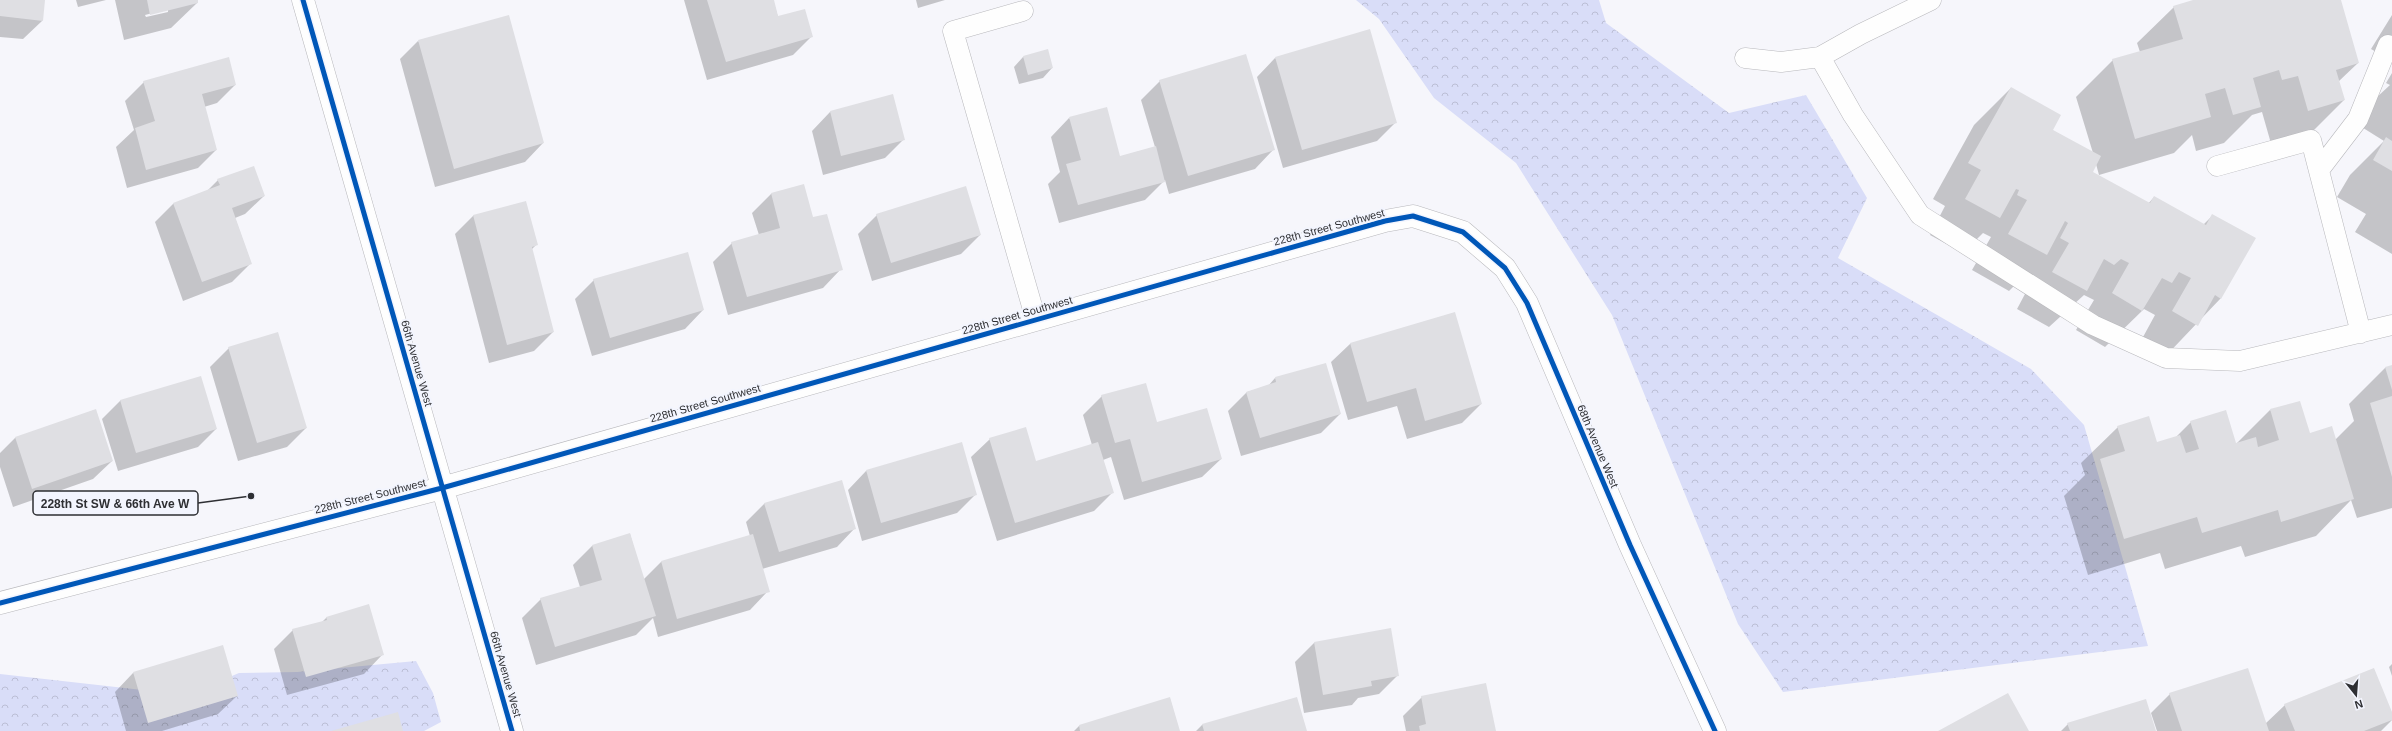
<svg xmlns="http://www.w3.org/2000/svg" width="2392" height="731" viewBox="0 0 2392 731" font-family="Arial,sans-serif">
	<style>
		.forest { fill: url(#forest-crowns) }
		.shadow { fill: #0003; fill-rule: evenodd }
		.building { fill: #dfdfe3 }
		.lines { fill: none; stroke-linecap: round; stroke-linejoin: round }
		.lane-casing { stroke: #b8b8bc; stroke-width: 21 }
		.secondary-casing { stroke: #b8b8bc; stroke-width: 23 }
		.lane { stroke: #fefefe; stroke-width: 20 }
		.secondary { stroke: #fefefe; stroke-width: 22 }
		.cycleway-casing { stroke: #f3f5fe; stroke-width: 8 }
		.cycleway { stroke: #0057b8; stroke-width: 5 }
		.labels { text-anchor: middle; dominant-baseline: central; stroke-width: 4; stroke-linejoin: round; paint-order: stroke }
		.street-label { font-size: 11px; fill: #2e2f33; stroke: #f3f5fe }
		.leader { fill: none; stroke: #2e2f33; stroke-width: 1.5 }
		.callout-dot { fill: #2e2f33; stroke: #f3f5fe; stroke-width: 1.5 }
		.callout { fill: #f3f5fe; stroke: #2e2f33; stroke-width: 1.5 }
		.callout-label { font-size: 12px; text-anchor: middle; font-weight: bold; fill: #2e2f33 }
	</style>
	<defs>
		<pattern id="forest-crowns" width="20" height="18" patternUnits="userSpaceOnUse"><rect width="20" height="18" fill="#d9ddf8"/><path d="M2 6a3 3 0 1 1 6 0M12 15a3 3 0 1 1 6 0" fill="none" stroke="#bbbed5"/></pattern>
	</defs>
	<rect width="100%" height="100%" fill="#f6f6fb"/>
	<!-- forest -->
	<path class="forest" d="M 1356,0 L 1599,0 L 1606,23 L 1729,113 L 1806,95 L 1867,198 L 1838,258 L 2031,369 L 2084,425 L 2148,646 L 1783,692 L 1738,624 L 1612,315 L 1516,163 L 1434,98 L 1379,19 Z
		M 416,661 L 433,693 L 441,722 L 424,731 L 0,731 L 0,674 L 187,695 L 239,673 L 297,672 Z"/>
	<!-- shadow -->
	<path class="shadow" d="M 0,0 L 44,0 L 42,21 L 23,39 L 0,37 Z
		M 76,0 L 106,0 L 78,7 Z
		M 115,0 L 197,0 L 197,3 L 171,28 L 124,40 ZM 168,9 L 168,12 L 146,17 L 145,15 Z
		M 684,0 L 773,0 L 778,17 L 812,36 L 793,55 L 707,80 Z
		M 916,0 L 945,0 L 918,8 Z
		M 2197,0 L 2340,0 L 2358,63 L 2338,82 L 2344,100 L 2307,137 L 2272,147 L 2262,112 L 2252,115 L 2224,143 L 2196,151 L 2192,135 L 2174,153 L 2099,175 L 2096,164 L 2091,172 L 2148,204 L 2154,197 L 2203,225 L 2213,215 L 2221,298 L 2161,361 L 2137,348 L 2155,315 L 2144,309 L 2105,347 L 2076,330 L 2094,300 L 2084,295 L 2049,327 L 2017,309 L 2033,279 L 2025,275 L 2009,291 L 1972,270 L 1991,237 L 1983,233 L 1963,253 L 1930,235 L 1945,206 L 1933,199 L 1974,125 L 2011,88 L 2052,130 L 2093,153 L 2076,97 L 2113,60 L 2140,52 L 2137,43 L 2174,7 Z
		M 2392,15 L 2392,61 L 2371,49 Z
		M 418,41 L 543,143 L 525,162 L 435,187 L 400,59 Z
		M 1023,57 L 1052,68 L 1043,78 L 1019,84 L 1014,67 Z
		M 1275,58 L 1396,122 L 1377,141 L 1283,168 L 1257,77 Z
		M 2392,73 L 2392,254 L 2355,232 L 2366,214 L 2337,197 L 2350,175 L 2384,141 L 2360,126 L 2376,98 L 2390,85 L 2386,83 Z
		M 1160,81 L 1273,150 L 1255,169 L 1169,194 L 1165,180 L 1145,200 L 1059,223 L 1048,184 L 1060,172 L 1051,137 L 1069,118 L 1119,157 L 1155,147 L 1141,100 Z
		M 144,82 L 235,85 L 217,103 L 204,107 L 216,150 L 198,168 L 127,188 L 116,147 L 134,130 L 125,101 Z
		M 830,112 L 904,139 L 885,158 L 823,175 L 812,131 Z
		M 218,180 L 264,196 L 245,214 L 235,218 L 251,263 L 232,282 L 183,301 L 155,222 L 173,204 L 206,192 Z
		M 803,186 L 812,219 L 841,269 L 823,288 L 728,315 L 713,262 L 732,243 L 759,235 L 752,213 L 771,194 Z
		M 474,215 L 536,245 L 531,250 L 553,332 L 534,351 L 489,363 L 455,234 Z
		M 877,215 L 980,235 L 961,254 L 872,281 L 858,234 Z
		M 594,280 L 703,310 L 685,329 L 592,356 L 575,299 Z
		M 1454,313 L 1481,404 L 1462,423 L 1407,439 L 1397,406 L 1348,420 L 1331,362 L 1350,344 Z
		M 229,348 L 306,428 L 287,447 L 238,461 L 210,367 Z
		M 2392,366 L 2392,508 L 2357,518 L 2351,500 L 2316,536 L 2245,557 L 2241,546 L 2165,569 L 2160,553 L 2088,575 L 2064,496 L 2085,475 L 2081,463 L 2118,427 L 2156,443 L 2175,438 L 2191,422 L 2236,444 L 2270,410 L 2309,434 L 2335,440 L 2354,421 L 2349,404 L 2385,368 Z
		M 1275,378 L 1340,414 L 1321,433 L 1241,456 L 1228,411 L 1247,392 L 1268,386 Z
		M 1102,396 L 1221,459 L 1202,477 L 1124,500 L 1111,457 L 1103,460 L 1113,492 L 1094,511 L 997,541 L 971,457 L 990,439 L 1035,462 L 1092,445 L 1083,415 Z
		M 121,400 L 216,429 L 198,447 L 118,471 L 102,419 Z
		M 95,410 L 112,461 L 93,479 L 13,507 L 0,467 L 0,453 L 15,438 Z
		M 866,471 L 976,494 L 957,513 L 862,541 L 848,490 Z
		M 765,503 L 855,528 L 837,547 L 762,569 L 768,591 L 750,610 L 658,637 L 653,618 L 636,635 L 536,665 L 522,618 L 541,599 L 580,587 L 573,565 L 592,546 L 630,534 L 643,580 L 661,562 L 750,536 L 746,522 Z
		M 327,617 L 382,655 L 364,674 L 287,695 L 274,649 L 293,630 L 322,622 Z
		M 1390,629 L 1398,675 L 1379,694 L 1358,698 L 1352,705 L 1304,713 L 1295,662 L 1314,643 Z
		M 2392,664 L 2392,676 L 2389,667 Z
		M 133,673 L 237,696 L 218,714 L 162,731 L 126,731 L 115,692 Z
		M 2170,694 L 2265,724 L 2285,705 L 2392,715 L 2392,720 L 2381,731 L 2157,731 L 2151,713 Z
		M 1422,697 L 1495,731 L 1406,731 L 1403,716 Z
		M 1296,698 L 1306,731 L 1196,731 L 1202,725 Z
		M 1170,699 L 1179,731 L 1074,731 L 1079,726 Z
		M 2068,724 L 2155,731 L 2061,731 Z"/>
	<!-- building -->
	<path class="building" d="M 0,0 L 45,0 L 43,21 L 0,16 Z
		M 147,0 L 198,0 L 198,3 L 150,15 Z
		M 707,0 L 774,0 L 778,16 L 805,9 L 813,37 L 726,62 Z
		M 2193,0 L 2341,0 L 2359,63 L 2336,70 L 2345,100 L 2308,111 L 2298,76 L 2282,80 L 2279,70 L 2253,78 L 2261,107 L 2233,115 L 2225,88 L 2205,94 L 2211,117 L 2135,139 L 2112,59 L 2183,39 L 2173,6 Z
		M 509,15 L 544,143 L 454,169 L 418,40 Z
		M 1370,29 L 1397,123 L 1302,150 L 1275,57 Z
		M 1048,49 L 1053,68 L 1028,75 L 1023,56 Z
		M 1246,54 L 1275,150 L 1188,176 L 1159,80 Z
		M 229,57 L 236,85 L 202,94 L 217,150 L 146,170 L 135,128 L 155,121 L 143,81 Z
		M 2011,87 L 2061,115 L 2053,130 L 2101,156 L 2093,172 L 2150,203 L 2154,196 L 2206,225 L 2212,214 L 2256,238 L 2221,299 L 2215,295 L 2198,326 L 2172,311 L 2191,278 L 2179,272 L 2172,283 L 2162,278 L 2142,311 L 2112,293 L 2129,263 L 2121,259 L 2114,265 L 2104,259 L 2087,291 L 2052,272 L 2069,243 L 2060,238 L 2068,223 L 2065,221 L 2047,255 L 2008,234 L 2027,200 L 2017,195 L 2019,190 L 2016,189 L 2000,218 L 1965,199 L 1981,170 L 1968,163 Z
		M 893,94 L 905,140 L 841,156 L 830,111 Z
		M 1107,107 L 1120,156 L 1156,146 L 1165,182 L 1078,205 L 1066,164 L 1081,160 L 1069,117 Z
		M 2386,137 L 2392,141 L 2392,171 L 2373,160 Z
		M 254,166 L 265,196 L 232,208 L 252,264 L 202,282 L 173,203 L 220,185 L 217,179 Z
		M 804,184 L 813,217 L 827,214 L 843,270 L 747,297 L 731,242 L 780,228 L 771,193 Z
		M 966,186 L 981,235 L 891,263 L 876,214 Z
		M 526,201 L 538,245 L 532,247 L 554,332 L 507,345 L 473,215 Z
		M 688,252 L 704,310 L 610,338 L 593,279 Z
		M 1455,312 L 1482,404 L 1425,421 L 1416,388 L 1367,402 L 1350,343 Z
		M 278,332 L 307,428 L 257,443 L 228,347 Z
		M 1326,363 L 1341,414 L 1260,438 L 1246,392 L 1276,382 L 1275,377 Z
		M 2392,365 L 2392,390 L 2385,367 Z
		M 201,376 L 217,429 L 136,453 L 120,400 Z
		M 1146,383 L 1157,422 L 1207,408 L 1222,459 L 1142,482 L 1130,439 L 1115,443 L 1101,395 Z
		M 2392,396 L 2392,477 L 2370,403 Z
		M 2300,401 L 2310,433 L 2332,426 L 2354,499 L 2281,522 L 2278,510 L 2202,533 L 2197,517 L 2124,539 L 2100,459 L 2125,451 L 2117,426 L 2149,416 L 2157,442 L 2180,435 L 2186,453 L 2199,449 L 2190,421 L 2226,410 L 2236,443 L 2256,437 L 2258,447 L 2279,440 L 2270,409 Z
		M 96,409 L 113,461 L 32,489 L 15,437 Z
		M 1026,427 L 1036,461 L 1098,442 L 1114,493 L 1015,523 L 989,438 Z
		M 962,442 L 977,495 L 881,523 L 866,470 Z
		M 842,480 L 856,529 L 779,552 L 764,503 Z
		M 630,533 L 656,616 L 555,647 L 540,598 L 602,580 L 592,545 Z
		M 753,534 L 770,592 L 677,619 L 661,561 Z
		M 369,604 L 384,655 L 306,677 L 292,629 L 327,620 L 326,617 Z
		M 1391,628 L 1399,676 L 1371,681 L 1372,686 L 1323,695 L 1314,642 Z
		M 223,645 L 238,696 L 148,723 L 133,672 Z
		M 2248,668 L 2269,731 L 2182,731 L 2169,693 Z
		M 2374,668 L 2392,712 L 2392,720 L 2364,731 L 2295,731 L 2284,704 Z
		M 1486,683 L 1496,731 L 1420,731 L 1419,726 L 1426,724 L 1421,696 Z
		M 2008,693 L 2029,731 L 1938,731 Z
		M 1170,697 L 1180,731 L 1080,731 L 1079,725 Z
		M 1297,697 L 1307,731 L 1204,731 L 1202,724 Z
		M 2146,699 L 2156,731 L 2070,731 L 2067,723 Z
		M 398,712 L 403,731 L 331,731 Z"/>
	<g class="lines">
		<!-- lane casing -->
		<g class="lane-casing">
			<path id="lane" d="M 1023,11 L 953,31 L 1036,320
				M 1820,57 L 1853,115 L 1920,215 L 2093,325 L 2166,358 L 2240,361 L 2392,325
				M 1745,58 L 1781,62 L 1820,57 L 1861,34 L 1931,0
				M 2217,166 L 2311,140 L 2361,333
				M 2319,170 L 2358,119 L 2388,45"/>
		</g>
		<!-- secondary casing -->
		<g class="secondary-casing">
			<path id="secondary" d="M 303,0 L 512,731
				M 0,603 L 442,488 L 1385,221 L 1413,216 L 1463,232 L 1505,268 L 1527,303 L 1630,545 L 1715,731"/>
		</g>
		<!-- lane -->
		<use href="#lane" class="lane"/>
		<!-- secondary -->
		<use href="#secondary" class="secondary"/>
		<!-- cycleway casing -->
		<g class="cycleway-casing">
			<path id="cycleway" d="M 303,0 L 512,731
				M 0,603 L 442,488 L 1385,221 L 1413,216 L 1463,232 L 1505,268 L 1527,303 L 1630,545 L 1715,731"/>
		</g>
		<!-- cycleway -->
		<use href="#cycleway" class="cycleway"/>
	</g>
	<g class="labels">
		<!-- street labels -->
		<g class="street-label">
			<text transform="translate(1329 227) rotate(-15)">228th Street Southwest</text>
			<text transform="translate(1017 315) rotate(-16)">228th Street Southwest</text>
			<text transform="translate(417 363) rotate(74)">66th Avenue West</text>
			<text transform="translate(705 403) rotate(-16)">228th Street Southwest</text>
			<text transform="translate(1598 446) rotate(67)">68th Avenue West</text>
			<text transform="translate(370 496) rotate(-14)">228th Street Southwest</text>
			<text transform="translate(506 674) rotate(74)">66th Avenue West</text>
		</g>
	</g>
	<!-- callouts -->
	<path class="leader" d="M251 496L198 503"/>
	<circle class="callout-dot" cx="251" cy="496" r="4"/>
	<rect class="callout" x="33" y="491" width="165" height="24" rx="4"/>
	<g class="callout-label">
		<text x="115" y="508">228th St SW &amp; 66th Ave W</text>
	</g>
	<!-- north arrow -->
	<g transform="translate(2356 695) rotate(163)" stroke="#f3f5fe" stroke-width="3" paint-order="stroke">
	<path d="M0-3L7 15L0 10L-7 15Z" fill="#2e2f33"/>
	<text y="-6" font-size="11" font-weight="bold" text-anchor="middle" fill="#2e2f33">N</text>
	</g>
</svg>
